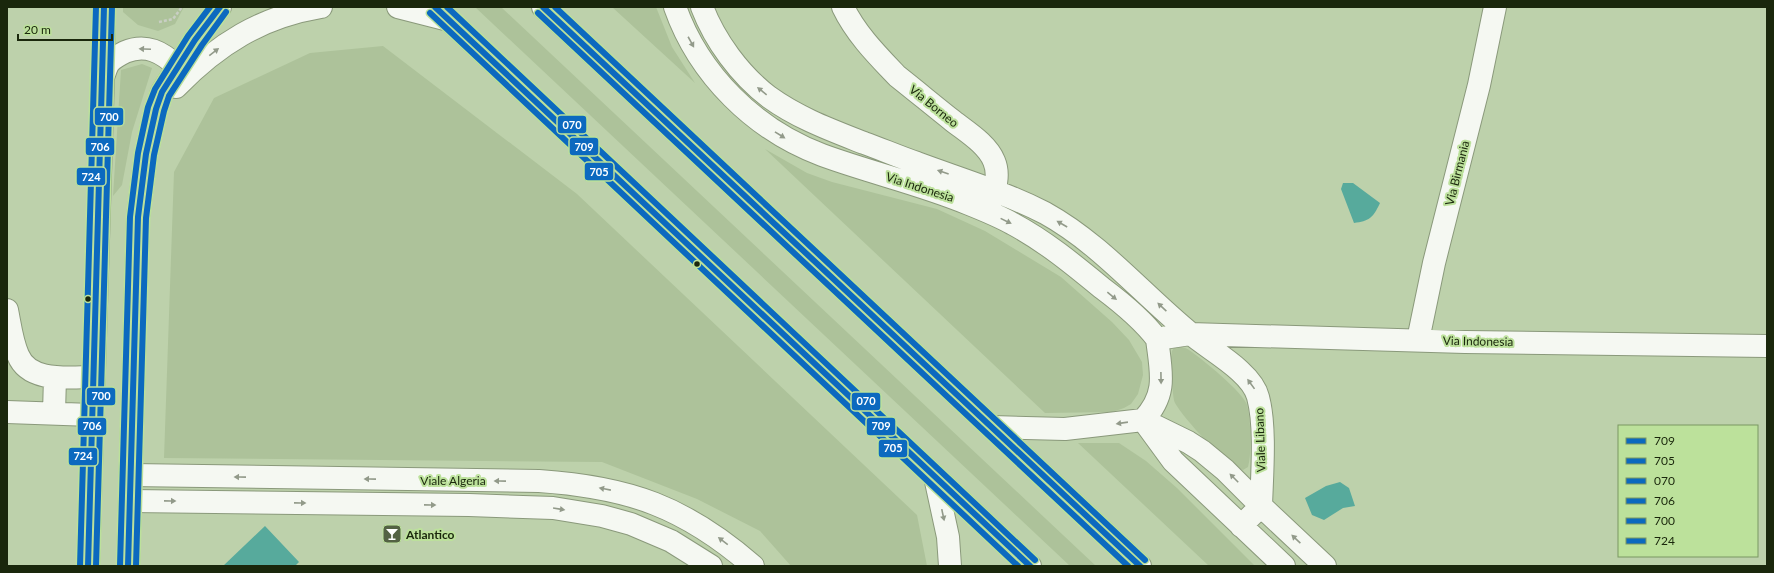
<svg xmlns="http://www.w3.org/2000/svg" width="1774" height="573" viewBox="0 0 1774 573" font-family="Lato,sans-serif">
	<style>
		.green { fill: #adc29a }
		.water { fill: #57aa9c }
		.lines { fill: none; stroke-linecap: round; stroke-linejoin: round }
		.minor-casing { stroke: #8a997b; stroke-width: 24 }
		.major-casing { stroke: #8a997b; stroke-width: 24 }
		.path { stroke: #c9cfc4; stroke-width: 2.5; stroke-dasharray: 3 2; stroke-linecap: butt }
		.minor { stroke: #f5f8f2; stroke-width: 22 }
		.major { stroke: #f5f8f2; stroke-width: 22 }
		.bus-1-casing { stroke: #bce19b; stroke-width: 9 }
		.bus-2-casing { stroke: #bce19b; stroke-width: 9 }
		.bus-3-casing { stroke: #bce19b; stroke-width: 9 }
		.bus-4-casing { stroke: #bce19b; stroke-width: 9 }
		.bus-5-casing { stroke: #bce19b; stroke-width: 9 }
		.bus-6-casing { stroke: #bce19b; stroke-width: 9 }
		.bus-1 { stroke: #0c69bf; stroke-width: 6 }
		.bus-2 { stroke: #0c69bf; stroke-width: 6 }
		.bus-3 { stroke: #0c69bf; stroke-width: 6 }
		.bus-4 { stroke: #0c69bf; stroke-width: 6 }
		.bus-5 { stroke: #0c69bf; stroke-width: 6 }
		.bus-6 { stroke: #0c69bf; stroke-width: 6 }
		.oneway { fill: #929a8a }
		.bus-dot { fill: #1a270c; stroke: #bce19b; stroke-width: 1.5 }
		.labels { text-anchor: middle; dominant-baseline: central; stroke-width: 4; stroke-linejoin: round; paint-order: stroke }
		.street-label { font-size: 12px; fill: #1a270c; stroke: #bce19b }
		.poi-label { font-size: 12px; font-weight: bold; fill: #1a270c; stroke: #bce19b; text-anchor: start }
		.line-badge { stroke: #bce19b; stroke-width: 1.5 }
		.badge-label { font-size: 11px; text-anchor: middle; font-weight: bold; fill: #fff }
	</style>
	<rect width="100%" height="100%" fill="#bdd1ab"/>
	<!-- green -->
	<path class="green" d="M 123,7 L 184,7 L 175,24 L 158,31 L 138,25 L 123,12 Z
		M 475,7 L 501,7 L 1096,566 L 1070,566 Z
		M 612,7 L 656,7 L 672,47 L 695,83 Z
		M 383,46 L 577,194 L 917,515 L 927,566 L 791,566 L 760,531 L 697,499 L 602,462 L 164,458 L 174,172 L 214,98 L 310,53 Z
		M 142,64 L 152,68 L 132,132 L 122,185 L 113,196 L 121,70 Z
		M 765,149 L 807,173 L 832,182 L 937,209 L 985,231 L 1061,277 L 1112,322 L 1129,340 L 1142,362 L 1143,375 L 1138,394 L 1131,404 L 1124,408 L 1112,412 L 1045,413 Z
		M 1175,346 C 1180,347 1185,347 1189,350 C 1201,358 1244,393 1247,405 C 1251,421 1252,452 1248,467 L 1243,470 C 1226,465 1184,419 1175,403 C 1172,397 1172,367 1171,357 L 1172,351 Z
		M 1078,443 L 1119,443 L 1146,461 L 1177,488 L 1255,566 L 1209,566 Z"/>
	<!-- water -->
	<path class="water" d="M 1343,183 L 1353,183 L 1380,203 C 1373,218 1369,221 1354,223 L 1341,189 Z
		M 1340,482 L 1349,488 L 1355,506 L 1343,508 L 1324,520 L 1312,515 L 1305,498 L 1326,486 Z
		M 265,526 L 299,562 L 295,566 L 223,566 Z"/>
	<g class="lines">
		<!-- minor casing -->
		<g class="minor-casing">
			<path id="minor" d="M 675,7 C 699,75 755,130 822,155 C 871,173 921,184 969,204 C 984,210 999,216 1013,224 C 1045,241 1074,265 1102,288 C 1122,303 1142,319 1157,339
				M 702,7 C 715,41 740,75 769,97 C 798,118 831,130 864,143 C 881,149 899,157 917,163 C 960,179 1004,192 1045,213 C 1101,244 1142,294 1191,334 C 1210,350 1252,372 1258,397 C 1266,427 1262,474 1261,506 L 1325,566
				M 843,7 C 856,34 877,55 897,76 C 916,91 934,106 953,121 C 967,132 987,144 994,161 C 1000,175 995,190 990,203
				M 103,77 C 105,73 106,67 109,63 C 113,58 119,55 125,52 C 146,43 162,52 178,67
				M 7,310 C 10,325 12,342 18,355 C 29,383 69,377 93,377
				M 1157,339 L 1190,334 L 1465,342 L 1767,346
				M 1157,339 C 1161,372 1168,394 1143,420 L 1173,461 L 1284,566
				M 1418,340 L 1434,263 L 1479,85 L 1495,7
				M 7,412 L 92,415
				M 54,413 L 55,377
				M 992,427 L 1065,429 L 1143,420 L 1188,442 L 1202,451 L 1225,470 L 1261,506 L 1241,526
				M 131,475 L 539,481 C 629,487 685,507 753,566
				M 935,477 L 948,537 L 950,566
				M 131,501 L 469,505 L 553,508 L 602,516 L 631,524 L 671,541 L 711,566"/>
		</g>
		<!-- major casing -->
		<g class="major-casing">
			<path id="major" d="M 398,7 L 449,20
				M 435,7 L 1030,566
				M 543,7 L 1140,566
				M 176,87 C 218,44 261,17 321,7
				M 88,566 L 103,77 L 104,7
				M 128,566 L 138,217 L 146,154 L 156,109 L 162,92 L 195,40 L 220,7"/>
		</g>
		<!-- path -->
		<path class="path" d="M 159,22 L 173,19 L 182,7"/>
		<!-- minor -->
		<use href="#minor" class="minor"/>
		<!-- major -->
		<use href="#major" class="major"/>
		<!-- bus-1 casing -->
		<g class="bus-1-casing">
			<path id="bus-1" d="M 435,7 L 1030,566
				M 543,7 L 1140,566"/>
		</g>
		<!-- bus-2 casing -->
		<g class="bus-2-casing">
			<path id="bus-2" d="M 430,13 L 1018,566
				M 538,13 L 1128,566"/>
		</g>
		<!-- bus-3 casing -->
		<g class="bus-3-casing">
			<path id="bus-3" d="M 447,7 L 1035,560
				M 555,7 L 1145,560"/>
		</g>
		<!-- bus-4 casing -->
		<g class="bus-4-casing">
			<path id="bus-4" d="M 88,566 L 104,7
				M 128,566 L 138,217 L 146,154 L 156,109 L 162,92 L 195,40 L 220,7"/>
		</g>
		<!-- bus-5 casing -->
		<g class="bus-5-casing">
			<path id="bus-5" d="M 96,566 L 112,7
				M 136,566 L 146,218 L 154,155 L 164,111 L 169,96 L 202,45 L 226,12"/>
		</g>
		<!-- bus-6 casing -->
		<g class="bus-6-casing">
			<path id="bus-6" d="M 80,566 L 96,7
				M 120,566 L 130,217 L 138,153 L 148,107 L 155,89 L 188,36 L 210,7"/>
		</g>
		<!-- bus-1 -->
		<use href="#bus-1" class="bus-1"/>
		<!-- bus-2 -->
		<use href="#bus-2" class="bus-2"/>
		<!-- bus-3 -->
		<use href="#bus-3" class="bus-3"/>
		<!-- bus-4 -->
		<use href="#bus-4" class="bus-4"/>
		<!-- bus-5 -->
		<use href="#bus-5" class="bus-5"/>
		<!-- bus-6 -->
		<use href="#bus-6" class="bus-6"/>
	</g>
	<!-- one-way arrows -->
	<defs><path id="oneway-solid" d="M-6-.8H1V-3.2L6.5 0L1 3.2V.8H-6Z"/></defs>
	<g class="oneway">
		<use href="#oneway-solid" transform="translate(691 42) rotate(61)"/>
		<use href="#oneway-solid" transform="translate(145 49) rotate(-177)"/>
		<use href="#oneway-solid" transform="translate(214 52) rotate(-38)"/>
		<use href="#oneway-solid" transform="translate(762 91) rotate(-141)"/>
		<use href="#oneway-solid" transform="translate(780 135) rotate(32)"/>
		<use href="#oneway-solid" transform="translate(943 172) rotate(-161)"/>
		<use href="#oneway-solid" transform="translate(1006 221) rotate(26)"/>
		<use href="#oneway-solid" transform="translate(1062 224) rotate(-150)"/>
		<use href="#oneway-solid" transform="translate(1112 296) rotate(39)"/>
		<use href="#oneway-solid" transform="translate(1162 307) rotate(-137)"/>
		<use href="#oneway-solid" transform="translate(1161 378) rotate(89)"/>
		<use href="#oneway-solid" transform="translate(1251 384) rotate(-126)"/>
		<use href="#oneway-solid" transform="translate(1122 423) rotate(172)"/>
		<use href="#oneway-solid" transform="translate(240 477) rotate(-179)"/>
		<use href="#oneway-solid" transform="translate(1234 478) rotate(-135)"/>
		<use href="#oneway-solid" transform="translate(370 479) rotate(-179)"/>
		<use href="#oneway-solid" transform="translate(500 481) rotate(-179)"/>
		<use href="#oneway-solid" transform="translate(605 489) rotate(-169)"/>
		<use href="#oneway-solid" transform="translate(170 501) rotate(1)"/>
		<use href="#oneway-solid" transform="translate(300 503) rotate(1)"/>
		<use href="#oneway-solid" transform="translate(430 505) rotate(1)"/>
		<use href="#oneway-solid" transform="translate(559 509) rotate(9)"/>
		<use href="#oneway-solid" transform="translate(943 515) rotate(78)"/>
		<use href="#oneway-solid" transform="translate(1296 539) rotate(-137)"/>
		<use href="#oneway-solid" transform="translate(723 541) rotate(-143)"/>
	</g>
	<!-- icons -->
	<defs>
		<g id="bar-square" transform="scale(1)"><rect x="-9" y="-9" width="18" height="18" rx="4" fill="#536244" stroke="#bce19b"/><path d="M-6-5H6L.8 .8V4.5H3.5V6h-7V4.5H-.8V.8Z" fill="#fff"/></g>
	</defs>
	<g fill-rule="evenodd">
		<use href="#bar-square" x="392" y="534"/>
	</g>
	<!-- markers -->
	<g class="bus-dot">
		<circle cx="697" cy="264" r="3.5"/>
		<circle cx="88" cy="299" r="3.5"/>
	</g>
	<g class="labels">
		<!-- street labels -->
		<g class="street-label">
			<text transform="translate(934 106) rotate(39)">Via Borneo</text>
			<text transform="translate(1457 173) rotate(-76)">Via Birmania</text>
			<text transform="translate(920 187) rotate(18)">Via Indonesia</text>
			<text transform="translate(1478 341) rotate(1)">Via Indonesia</text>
			<text transform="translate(1260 440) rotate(-92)">Viale Libano</text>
			<text x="453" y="480">Viale Algeria</text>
		</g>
		<!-- poi labels -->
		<g class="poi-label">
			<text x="406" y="534">Atlantico</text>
		</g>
	</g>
	<g class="line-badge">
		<rect x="94" y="107" width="30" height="19" rx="4" fill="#0c69bf"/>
		<rect x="557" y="115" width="30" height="19" rx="4" fill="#0c69bf"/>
		<rect x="85" y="137" width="30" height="19" rx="4" fill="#0c69bf"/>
		<rect x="569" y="137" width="30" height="19" rx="4" fill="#0c69bf"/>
		<rect x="584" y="162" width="30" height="19" rx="4" fill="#0c69bf"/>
		<rect x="76" y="167" width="30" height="19" rx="4" fill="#0c69bf"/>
		<rect x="86" y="387" width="30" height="19" rx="4" fill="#0c69bf"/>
		<rect x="851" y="392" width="30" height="19" rx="4" fill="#0c69bf"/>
		<rect x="77" y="417" width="30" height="19" rx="4" fill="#0c69bf"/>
		<rect x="866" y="417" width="30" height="19" rx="4" fill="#0c69bf"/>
		<rect x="878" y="439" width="30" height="19" rx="4" fill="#0c69bf"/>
		<rect x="68" y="447" width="30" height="19" rx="4" fill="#0c69bf"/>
	</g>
	<g class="badge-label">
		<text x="109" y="121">700</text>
		<text x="572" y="129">070</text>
		<text x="100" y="151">706</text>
		<text x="584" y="151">709</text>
		<text x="599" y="176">705</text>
		<text x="91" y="181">724</text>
		<text x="101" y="400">700</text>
		<text x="866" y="405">070</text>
		<text x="92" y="430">706</text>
		<text x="881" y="430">709</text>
		<text x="893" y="452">705</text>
		<text x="83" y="460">724</text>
	</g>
	<!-- border -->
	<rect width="1774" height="573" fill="none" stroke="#1a270c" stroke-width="16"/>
	<!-- legend -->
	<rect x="1618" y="425" width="140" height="132" fill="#bce19b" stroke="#7b9762"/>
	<rect x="1626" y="438" width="20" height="6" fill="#0c69bf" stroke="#7b9762"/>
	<text x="1654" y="445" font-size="12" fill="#1a270c">709</text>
	<rect x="1626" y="458" width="20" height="6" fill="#0c69bf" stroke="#7b9762"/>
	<text x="1654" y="465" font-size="12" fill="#1a270c">705</text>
	<rect x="1626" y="478" width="20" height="6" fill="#0c69bf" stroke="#7b9762"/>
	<text x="1654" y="485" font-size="12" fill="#1a270c">070</text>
	<rect x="1626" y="498" width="20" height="6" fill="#0c69bf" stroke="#7b9762"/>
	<text x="1654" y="505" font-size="12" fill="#1a270c">706</text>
	<rect x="1626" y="518" width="20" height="6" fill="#0c69bf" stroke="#7b9762"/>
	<text x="1654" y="525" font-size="12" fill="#1a270c">700</text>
	<rect x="1626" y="538" width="20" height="6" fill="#0c69bf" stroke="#7b9762"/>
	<text x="1654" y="545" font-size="12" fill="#1a270c">724</text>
	<!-- scale -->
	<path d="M18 34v6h94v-6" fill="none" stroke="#1a270c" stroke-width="2"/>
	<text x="24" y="34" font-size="12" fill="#1a270c" stroke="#bce19b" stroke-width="3" paint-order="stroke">20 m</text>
</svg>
